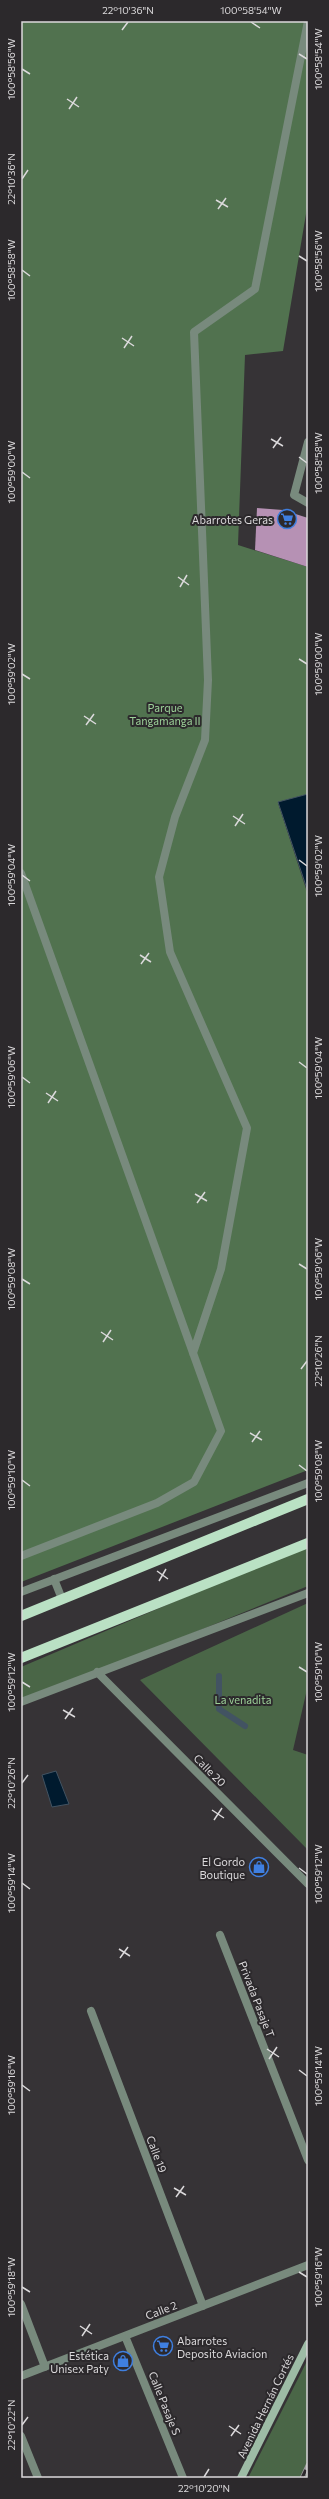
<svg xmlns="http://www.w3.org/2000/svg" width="329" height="2499" viewBox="0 0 329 2499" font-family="Commissioner,sans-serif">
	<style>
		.green { fill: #4a6647 }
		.forest { fill: #51724f }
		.water { fill: #001a2e; stroke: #425362 }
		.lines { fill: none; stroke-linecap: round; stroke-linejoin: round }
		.stream { stroke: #425362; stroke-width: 6 }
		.building { fill: #b691b4 }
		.street { stroke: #788a7d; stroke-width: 8 }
		.secondary { stroke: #9dbba5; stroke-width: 8 }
		.primary { stroke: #bae1c4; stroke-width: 10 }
		.rail-casing { stroke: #9d9a9d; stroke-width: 4.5 }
		.rail { stroke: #2c292c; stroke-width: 3; stroke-dasharray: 9; stroke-linecap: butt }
		.ticks { fill: none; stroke: #dbd9db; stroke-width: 1.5 }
		.labels { text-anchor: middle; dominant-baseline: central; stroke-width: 4; stroke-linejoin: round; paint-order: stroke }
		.poi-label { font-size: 11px; fill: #dbd9db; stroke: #2c292c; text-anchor: end }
		.park-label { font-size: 11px; fill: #9cd198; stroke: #2c292c }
		.street-label { font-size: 11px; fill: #dbd9db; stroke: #2c292c }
		.neatline { fill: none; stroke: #dbd9db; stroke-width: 1.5 }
		.ticks-label { font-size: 10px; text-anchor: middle; fill: #dbd9db }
	</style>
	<rect width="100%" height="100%" fill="#363336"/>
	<!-- green -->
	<path class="green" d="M 308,1545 L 308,1586 L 21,1703 L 21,1667 Z
		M 308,1603 L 308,1685 L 293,1750 L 308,1755 L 308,1850 L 140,1680 Z
		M 308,2359 L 308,2478 L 248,2478 Z"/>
	<!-- forest -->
	<path class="forest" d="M 21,21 L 308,21 L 308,202 L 283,351 L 245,355 L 238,545 L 308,567 L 308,794 L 278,803 L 308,895 L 308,1470 L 21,1582 Z"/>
	<!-- water -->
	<path class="water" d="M 308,794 L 308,892 L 278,802 Z
		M 56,1771 L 69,1804 L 52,1807 L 42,1775 Z"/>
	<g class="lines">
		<!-- stream -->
		<path class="stream" d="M 219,1676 L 219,1709 L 245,1726"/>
	</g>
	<!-- building -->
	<path class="building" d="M 257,508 L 283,510 L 308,518 L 308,567 L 255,550 Z"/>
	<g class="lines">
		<!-- street -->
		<path class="street" d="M 308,442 L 294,495 L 308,503
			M 21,873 L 221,1431 L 194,1482 L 157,1503 L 21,1556
			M 193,1353 L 221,1269 L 247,1128 L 170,952 L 159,877 L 175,817 L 205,740 L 208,680 L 194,332 L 255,289 L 308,21
			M 54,1579 L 62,1599
			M 21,1592 L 308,1483
			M 97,1672 L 308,1884
			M 21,1702 L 308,1593
			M 220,1935 L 308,2160
			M 91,2011 L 203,2306
			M 21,2304 L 45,2367
			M 125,2336 L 183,2478
			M 21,2376 L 308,2265
			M 21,2436 L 38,2478"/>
		<!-- secondary -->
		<path class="secondary" d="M 241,2478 L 308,2344"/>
		<!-- primary -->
		<path class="primary" d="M 21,1616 L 308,1499
			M 21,1658 L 308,1543"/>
		<!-- rail casing -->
		<g class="rail-casing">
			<path id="rail" d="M 302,2478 L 308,2465"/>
		</g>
		<!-- rail -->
		<use href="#rail" class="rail"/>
	</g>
	<!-- ticks -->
	<path class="ticks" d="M 251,22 L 260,28M 122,30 L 128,22M 299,54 L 307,59M 22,69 L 30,74M 67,99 L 79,107M 69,109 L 77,97M 22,179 L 28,170M 216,200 L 228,207M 218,209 L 226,198M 299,256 L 307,261M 22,270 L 30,276M 122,338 L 134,346M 124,348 L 132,336M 271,439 L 283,446M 273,448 L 281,437M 299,457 L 307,463M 22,472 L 30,478M 178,577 L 189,585M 180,587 L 187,575M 299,659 L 307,664M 22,674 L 30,679M 84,716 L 96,724M 86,725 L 94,714M 233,816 L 245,824M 235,826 L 243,814M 299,860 L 307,866M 22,875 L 30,881M 140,955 L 151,962M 141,964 L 149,953M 299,1062 L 307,1068M 22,1077 L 30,1083M 46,1093 L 58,1101M 48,1103 L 56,1091M 195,1194 L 207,1201M 197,1203 L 205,1192M 299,1264 L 307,1269M 22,1279 L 30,1284M 101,1332 L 113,1340M 103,1342 L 111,1330M 301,1369 L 307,1361M 250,1433 L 262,1440M 252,1442 L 260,1431M 299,1465 L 307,1471M 22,1480 L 30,1486M 157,1571 L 168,1579M 159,1581 L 166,1569M 299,1667 L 307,1672M 22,1682 L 30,1687M 63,1710 L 75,1717M 65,1719 L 73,1708M 22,1783 L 28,1775M 212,1810 L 224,1818M 214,1820 L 222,1808M 299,1868 L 307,1874M 22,1883 L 30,1889M 119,1949 L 130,1956M 120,1958 L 128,1947M 267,2049 L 279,2057M 269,2059 L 277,2047M 299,2070 L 307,2076M 22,2085 L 30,2091M 174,2188 L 186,2195M 176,2197 L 184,2186M 299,2272 L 307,2277M 22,2287 L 30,2292M 80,2326 L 92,2334M 82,2336 L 90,2324M 22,2425 L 28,2417M 229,2426 L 241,2434M 231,2436 L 239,2425M 204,2477 L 209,2469"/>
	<!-- icons -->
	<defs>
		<g id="supermarket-ring" transform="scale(1)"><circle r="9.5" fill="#2c292c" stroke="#3f7fe0" stroke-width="1.5"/><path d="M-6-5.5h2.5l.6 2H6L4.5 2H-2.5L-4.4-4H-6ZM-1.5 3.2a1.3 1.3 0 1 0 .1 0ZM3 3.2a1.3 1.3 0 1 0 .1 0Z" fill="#3f7fe0"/></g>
		<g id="shop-ring" transform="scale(1)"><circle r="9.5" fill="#2c292c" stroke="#3f7fe0" stroke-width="1.5"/><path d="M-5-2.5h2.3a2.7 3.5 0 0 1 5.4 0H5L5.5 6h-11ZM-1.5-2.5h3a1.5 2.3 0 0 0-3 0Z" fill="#3f7fe0"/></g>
	</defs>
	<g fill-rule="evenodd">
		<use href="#supermarket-ring" x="287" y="519"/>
		<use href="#shop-ring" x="259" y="1867"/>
		<use href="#supermarket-ring" x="163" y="2346"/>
		<use href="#shop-ring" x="123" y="2361"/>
	</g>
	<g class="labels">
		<!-- poi labels -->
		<g class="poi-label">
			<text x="273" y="519">Abarrotes Geras</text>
			<text x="245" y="1861">El Gordo<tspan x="245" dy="13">Boutique</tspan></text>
			<text x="177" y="2340" text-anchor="start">Abarrotes<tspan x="177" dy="13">Deposito Aviacion</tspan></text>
			<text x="109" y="2355">Estética<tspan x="109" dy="13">Unisex Paty</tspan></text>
		</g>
		<!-- park labels -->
		<g class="park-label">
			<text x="165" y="707">Parque<tspan x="165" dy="13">Tangamanga II</tspan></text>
			<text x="243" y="1699">La venadita</text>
		</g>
		<!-- street labels -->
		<g class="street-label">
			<text transform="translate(210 1770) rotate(45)">Calle 20</text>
			<text transform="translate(257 1999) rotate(69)">Privada Pasaje T</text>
			<text transform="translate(157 2154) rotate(69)">Calle 19</text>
			<text transform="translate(161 2310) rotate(-21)">Calle 2</text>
			<text transform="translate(165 2403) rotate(68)">Calle Pasaje S</text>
			<text transform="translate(265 2406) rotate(-64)">Avenida Hernán Cortés</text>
		</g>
	</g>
	<!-- border -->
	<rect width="329" height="2499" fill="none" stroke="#2c292c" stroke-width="44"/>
	<rect x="22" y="22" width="285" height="2455" class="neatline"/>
	<g class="ticks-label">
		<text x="128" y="14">22°10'36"N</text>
		<text x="251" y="14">100°58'54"W</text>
		<text transform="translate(318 59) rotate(-90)" y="4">100°58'54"W</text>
		<text transform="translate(11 69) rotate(-90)" y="4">100°58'56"W</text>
		<text transform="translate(11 179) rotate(-90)" y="4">22°10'36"N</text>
		<text transform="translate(318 261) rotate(-90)" y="4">100°58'56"W</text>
		<text transform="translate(11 270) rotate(-90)" y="4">100°58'58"W</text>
		<text transform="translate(318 463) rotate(-90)" y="4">100°58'58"W</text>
		<text transform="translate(11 472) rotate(-90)" y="4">100°59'00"W</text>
		<text transform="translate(318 664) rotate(-90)" y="4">100°59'00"W</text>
		<text transform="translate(11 674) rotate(-90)" y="4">100°59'02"W</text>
		<text transform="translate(318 866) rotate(-90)" y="4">100°59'02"W</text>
		<text transform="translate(11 875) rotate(-90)" y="4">100°59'04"W</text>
		<text transform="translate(318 1068) rotate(-90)" y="4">100°59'04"W</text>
		<text transform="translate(11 1077) rotate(-90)" y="4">100°59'06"W</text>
		<text transform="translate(318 1269) rotate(-90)" y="4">100°59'06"W</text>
		<text transform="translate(11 1279) rotate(-90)" y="4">100°59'08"W</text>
		<text transform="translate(318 1361) rotate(-90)" y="4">22°10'26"N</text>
		<text transform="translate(318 1471) rotate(-90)" y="4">100°59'08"W</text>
		<text transform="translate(11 1480) rotate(-90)" y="4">100°59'10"W</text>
		<text transform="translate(318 1672) rotate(-90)" y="4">100°59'10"W</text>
		<text transform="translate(11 1682) rotate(-90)" y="4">100°59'12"W</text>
		<text transform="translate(11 1783) rotate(-90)" y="4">22°10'26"N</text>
		<text transform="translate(318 1874) rotate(-90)" y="4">100°59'12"W</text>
		<text transform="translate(11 1883) rotate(-90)" y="4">100°59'14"W</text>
		<text transform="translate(318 2076) rotate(-90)" y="4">100°59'14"W</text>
		<text transform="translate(11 2085) rotate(-90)" y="4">100°59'16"W</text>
		<text transform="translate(318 2277) rotate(-90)" y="4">100°59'16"W</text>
		<text transform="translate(11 2287) rotate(-90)" y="4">100°59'18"W</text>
		<text transform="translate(11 2425) rotate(-90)" y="4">22°10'22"N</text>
		<text x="204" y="2492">22°10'20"N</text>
	</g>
</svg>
